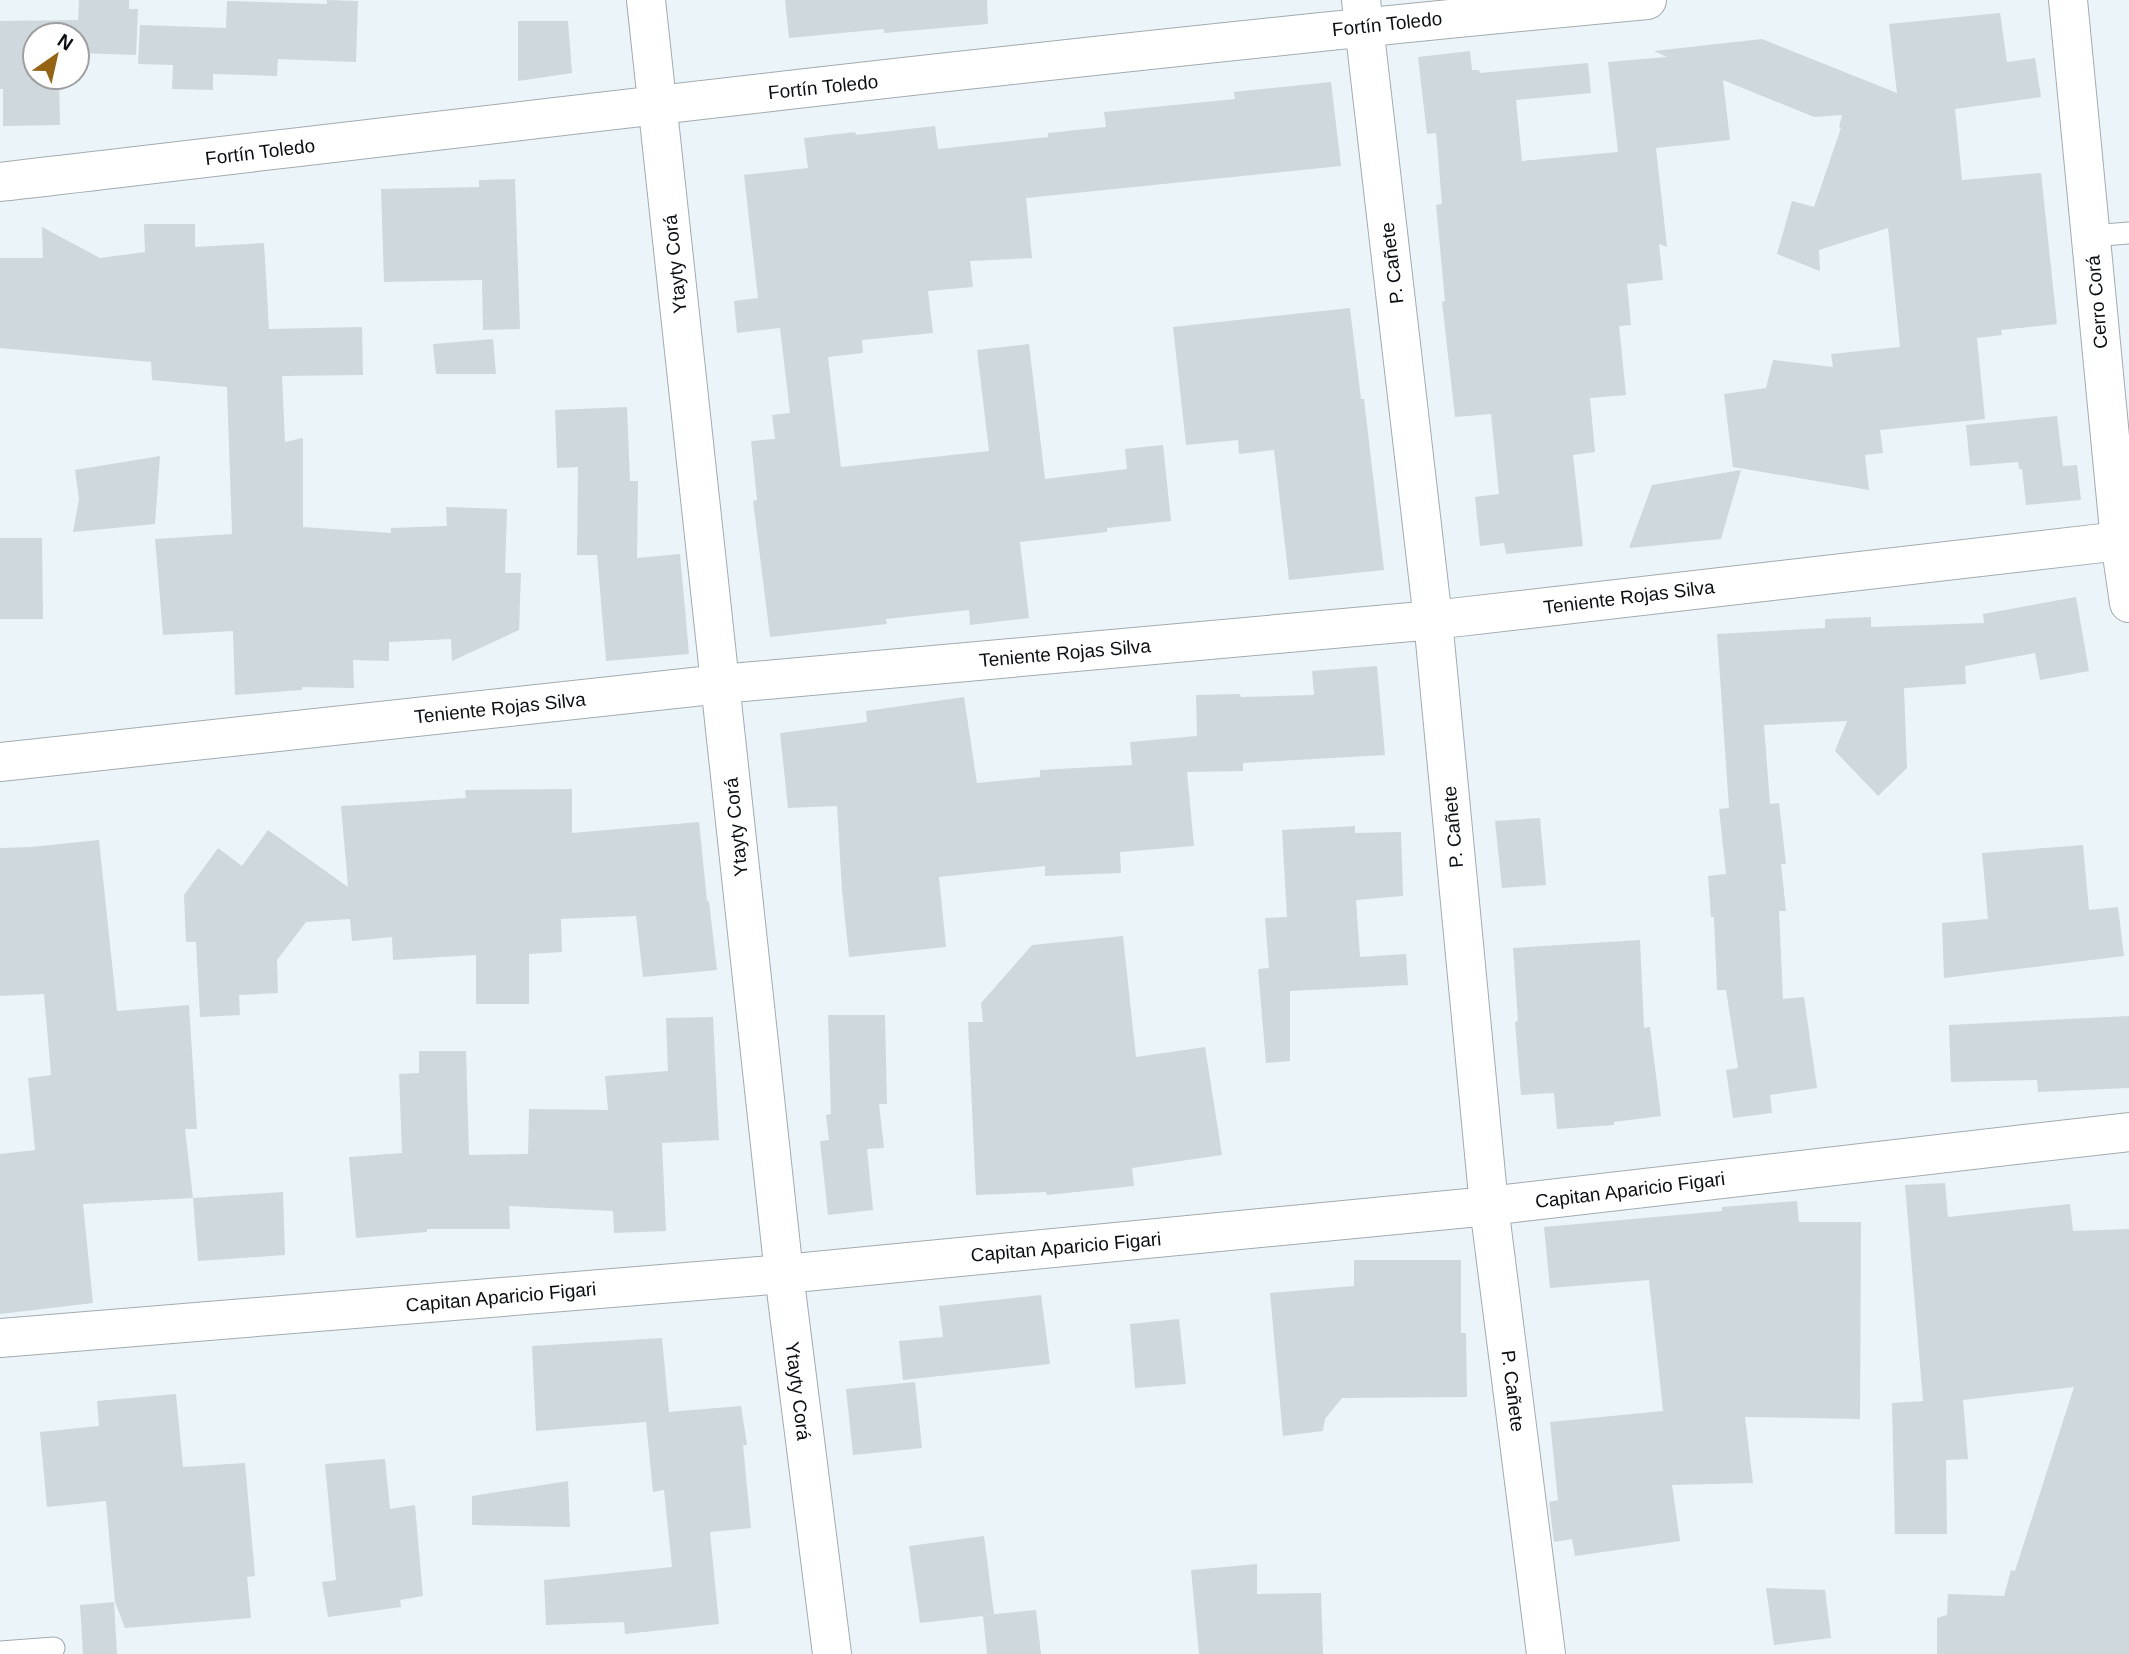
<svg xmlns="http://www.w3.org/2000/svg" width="2129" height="1654" viewBox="0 0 2129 1654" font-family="Helvetica,sans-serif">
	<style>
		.building { fill: #cfd8dd }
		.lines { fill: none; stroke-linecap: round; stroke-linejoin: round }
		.service-casing { stroke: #a3abb0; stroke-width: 23 }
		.minor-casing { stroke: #a3abb0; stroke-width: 40 }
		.secondary-casing { stroke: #a3abb0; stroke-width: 40 }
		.service { stroke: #fff; stroke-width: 21 }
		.minor { stroke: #fff; stroke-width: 38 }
		.secondary { stroke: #fff; stroke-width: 38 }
		.labels { text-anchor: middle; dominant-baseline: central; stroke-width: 5; stroke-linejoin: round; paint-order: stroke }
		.street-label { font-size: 19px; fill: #0d1012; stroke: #fff }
	</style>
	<rect width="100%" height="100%" fill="#ebf4f9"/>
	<!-- building -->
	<path class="building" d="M 79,0 L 129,0 L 129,9 L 138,9 L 136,55 L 77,53 L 77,35 L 35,35 L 35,77 L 59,77 L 60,125 L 3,126 L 3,89 L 0,89 L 0,21 L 78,20 Z
		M 327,0 L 358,1 L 356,62 L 278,59 L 277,76 L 213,74 L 213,90 L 172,89 L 173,65 L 138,64 L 140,25 L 226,28 L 227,1 L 327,4 Z
		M 785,0 L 987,0 L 988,24 L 884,33 L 884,29 L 789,38 Z
		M 2000,13 L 2007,62 L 2035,58 L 2041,97 L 1955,109 L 1962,180 L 2041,173 L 2057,324 L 2001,330 L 2002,335 L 1977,338 L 1985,419 L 1880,430 L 1883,453 L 1865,455 L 1869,490 L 1733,467 L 1724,394 L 1766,388 L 1773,360 L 1833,367 L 1831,354 L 1900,347 L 1888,228 L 1819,250 L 1820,271 L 1777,254 L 1792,201 L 1814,207 L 1841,128 L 1839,127 L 1842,115 L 1814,117 L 1723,80 L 1730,140 L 1656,148 L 1667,247 L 1659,244 L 1663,280 L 1627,284 L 1631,325 L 1619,326 L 1626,395 L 1590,398 L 1595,452 L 1573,455 L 1583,546 L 1506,554 L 1504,543 L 1480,546 L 1475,497 L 1499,494 L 1491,414 L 1455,417 L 1442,302 L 1445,301 L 1436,205 L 1442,204 L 1436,133 L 1427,134 L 1418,57 L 1470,51 L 1472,70 L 1479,70 L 1480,73 L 1588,63 L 1591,93 L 1516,100 L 1522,161 L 1618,152 L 1608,62 L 1667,57 L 1654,51 L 1762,39 L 1897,93 L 1889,24 Z
		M 518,21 L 568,21 L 572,73 L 518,81 Z
		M 1331,82 L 1341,166 L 1026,198 L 1032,258 L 970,261 L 973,287 L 928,291 L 933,333 L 862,340 L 863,353 L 828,357 L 841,467 L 989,451 L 977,350 L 1029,344 L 1045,479 L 1127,469 L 1125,449 L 1163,445 L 1171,521 L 1107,528 L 1107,532 L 1020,542 L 1029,618 L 970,625 L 969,610 L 886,619 L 887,624 L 770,637 L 753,501 L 757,500 L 751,441 L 775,439 L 772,415 L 790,413 L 780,328 L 737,333 L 734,301 L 758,298 L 744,175 L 808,168 L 804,138 L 855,132 L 856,135 L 935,126 L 938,149 L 1048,137 L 1048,133 L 1106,127 L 1104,112 L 1235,99 L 1234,92 Z
		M 515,179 L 520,329 L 483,330 L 482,280 L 384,282 L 381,189 L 479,187 L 479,180 Z
		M 144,224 L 195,224 L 195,247 L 264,243 L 269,329 L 362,327 L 363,375 L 282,376 L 285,442 L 303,438 L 303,527 L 391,533 L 391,528 L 447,526 L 446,507 L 507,509 L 505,573 L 521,573 L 519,630 L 452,661 L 451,639 L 389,642 L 389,661 L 353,660 L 354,688 L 302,687 L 302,690 L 235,695 L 233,631 L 163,635 L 155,539 L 232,534 L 227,387 L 152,380 L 151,362 L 0,348 L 0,258 L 43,258 L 42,227 L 100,258 L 145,252 Z
		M 1350,308 L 1361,399 L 1364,399 L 1384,570 L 1289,580 L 1274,450 L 1239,454 L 1238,440 L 1186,445 L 1173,327 Z
		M 493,339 L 496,374 L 436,374 L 433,344 Z
		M 627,407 L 630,481 L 638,481 L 637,558 L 680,554 L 689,654 L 606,661 L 597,555 L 577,555 L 578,467 L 557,468 L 555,410 Z
		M 2057,416 L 2063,466 L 2077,465 L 2081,500 L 2026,505 L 2022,469 L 2019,469 L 2018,462 L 1970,466 L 1966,425 Z
		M 160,456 L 155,524 L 73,532 L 79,499 L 75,470 Z
		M 1741,470 L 1721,539 L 1629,548 L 1652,485 Z
		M 0,538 L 42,538 L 43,619 L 0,619 Z
		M 2076,597 L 2089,671 L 2040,680 L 2035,653 L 1965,666 L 1966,684 L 1904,688 L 1907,768 L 1878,796 L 1835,751 L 1847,721 L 1764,725 L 1770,804 L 1779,803 L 1786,864 L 1781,864 L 1786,911 L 1779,911 L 1783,999 L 1804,997 L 1817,1088 L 1770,1095 L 1772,1113 L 1733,1118 L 1726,1070 L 1738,1068 L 1726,990 L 1717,990 L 1714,917 L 1711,917 L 1708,876 L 1726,874 L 1719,809 L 1729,808 L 1717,634 L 1825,628 L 1825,619 L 1871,617 L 1871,627 L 1984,623 L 1983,614 Z
		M 1377,666 L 1385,755 L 1243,763 L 1243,771 L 1187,772 L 1194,846 L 1120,852 L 1121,873 L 1045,876 L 1045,866 L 939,877 L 946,947 L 849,957 L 842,890 L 837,806 L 788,808 L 780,733 L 867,722 L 866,711 L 964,697 L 977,783 L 1040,777 L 1040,770 L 1132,765 L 1130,742 L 1197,736 L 1196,695 L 1240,694 L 1241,697 L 1314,695 L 1312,671 Z
		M 572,789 L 572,833 L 699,822 L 707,901 L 709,901 L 717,970 L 643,977 L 636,916 L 561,919 L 562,952 L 529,954 L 529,1004 L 476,1004 L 476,955 L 393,960 L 392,937 L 352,941 L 350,919 L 306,922 L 277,960 L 278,993 L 239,995 L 240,1015 L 200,1017 L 196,942 L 186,942 L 184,895 L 218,848 L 242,866 L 268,830 L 348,887 L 341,806 L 466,798 L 465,790 Z
		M 1540,818 L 1546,885 L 1502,888 L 1495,821 Z
		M 1355,826 L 1355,833 L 1401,832 L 1403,896 L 1356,900 L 1360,957 L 1406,954 L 1408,985 L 1290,991 L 1290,1061 L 1266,1063 L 1258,969 L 1269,968 L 1265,918 L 1287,917 L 1282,830 Z
		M 99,840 L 117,1011 L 189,1005 L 197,1129 L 185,1129 L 193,1198 L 283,1192 L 285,1255 L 198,1261 L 193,1198 L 83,1204 L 93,1303 L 0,1314 L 0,1154 L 35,1150 L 28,1078 L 51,1075 L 44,994 L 0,996 L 0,848 L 31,847 Z
		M 2083,845 L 2089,910 L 2118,907 L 2124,956 L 1944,978 L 1942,923 L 1988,919 L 1982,853 Z
		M 1123,936 L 1136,1057 L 1205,1047 L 1222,1155 L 1132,1168 L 1134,1186 L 1047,1195 L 1046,1192 L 976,1195 L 968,1022 L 983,1022 L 981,1003 L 1032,945 Z
		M 1640,940 L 1644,1028 L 1650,1027 L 1661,1116 L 1614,1122 L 1614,1125 L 1557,1129 L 1554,1093 L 1521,1095 L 1515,1022 L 1518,1021 L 1513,948 Z
		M 828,1015 L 885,1015 L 887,1104 L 879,1104 L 884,1148 L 867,1149 L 873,1210 L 828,1215 L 820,1141 L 829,1140 L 826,1115 L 831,1114 Z
		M 2129,1016 L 2129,1088 L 2038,1092 L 2037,1080 L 1951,1082 L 1949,1025 Z
		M 713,1017 L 719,1140 L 662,1143 L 666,1231 L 614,1233 L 613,1211 L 509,1206 L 510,1229 L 427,1229 L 427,1232 L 356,1238 L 349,1157 L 402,1153 L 399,1074 L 419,1073 L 419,1051 L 466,1051 L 469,1155 L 528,1154 L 529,1109 L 608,1110 L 605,1076 L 668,1071 L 666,1018 Z
		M 1945,1183 L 1948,1217 L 2070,1204 L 2073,1231 L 2129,1229 L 2129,1654 L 1937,1654 L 1937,1618 L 1947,1615 L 1948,1594 L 2004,1596 L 2011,1570 L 2015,1571 L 2074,1387 L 1963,1400 L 1968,1459 L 1946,1460 L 1947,1534 L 1895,1534 L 1892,1403 L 1923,1401 L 1905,1185 Z
		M 1797,1201 L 1799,1222 L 1861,1222 L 1860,1419 L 1745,1417 L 1753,1483 L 1672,1485 L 1680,1541 L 1575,1556 L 1572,1539 L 1554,1542 L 1549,1502 L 1558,1500 L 1550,1422 L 1663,1411 L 1649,1280 L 1550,1288 L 1544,1227 L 1722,1211 L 1722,1207 Z
		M 1354,1260 L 1461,1260 L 1461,1333 L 1466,1333 L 1467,1397 L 1342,1398 L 1325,1419 L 1323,1431 L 1283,1436 L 1270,1293 L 1354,1286 Z
		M 1041,1295 L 1050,1364 L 903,1380 L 899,1341 L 943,1337 L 939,1306 Z
		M 1179,1319 L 1186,1384 L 1135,1388 L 1130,1324 Z
		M 662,1338 L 669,1412 L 741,1406 L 747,1445 L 743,1445 L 751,1528 L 710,1532 L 719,1624 L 625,1634 L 624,1622 L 546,1625 L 544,1580 L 672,1567 L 664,1490 L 653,1492 L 646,1422 L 536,1431 L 532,1346 Z
		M 915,1382 L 922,1448 L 853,1455 L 846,1389 Z
		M 176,1394 L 183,1467 L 245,1463 L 255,1576 L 247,1577 L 251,1618 L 125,1628 L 115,1602 L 106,1501 L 47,1507 L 40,1432 L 99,1426 L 97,1401 Z
		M 385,1459 L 390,1509 L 415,1505 L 423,1596 L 400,1600 L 401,1607 L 328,1617 L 322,1582 L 336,1580 L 325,1464 Z
		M 568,1481 L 570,1527 L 472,1525 L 472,1496 Z
		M 984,1536 L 994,1614 L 985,1615 L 1036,1610 L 1041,1654 L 987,1654 L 983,1616 L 920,1623 L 909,1546 Z
		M 1257,1564 L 1257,1594 L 1321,1593 L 1323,1654 L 1199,1654 L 1191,1570 Z
		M 1766,1588 L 1825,1590 L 1831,1638 L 1774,1645 Z
		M 114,1602 L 117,1654 L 83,1654 L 80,1605 Z"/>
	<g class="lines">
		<!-- service casing -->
		<g class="service-casing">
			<path id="service" d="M 2091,236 L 2129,233
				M 0,1652 L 54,1648"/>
		</g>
		<!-- minor casing -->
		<g class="minor-casing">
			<path id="minor" d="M 646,0 L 784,1274 L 832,1654
				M 1361,0 L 1433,620 L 1489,1206 L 1546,1654
				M 0,182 C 549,118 1097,51 1647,0
				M 0,762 L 721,684 L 1433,620 L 2120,541 L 2129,603
				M 0,1338 L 784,1274 L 1489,1206 L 2129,1132"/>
		</g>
		<!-- secondary casing -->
		<g class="secondary-casing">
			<path id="secondary" d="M 2068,0 L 2120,541 L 2129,540"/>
		</g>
		<!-- service -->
		<use href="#service" class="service"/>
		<!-- minor -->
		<use href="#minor" class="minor"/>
		<!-- secondary -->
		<use href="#secondary" class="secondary"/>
	</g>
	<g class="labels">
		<!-- street labels -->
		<g class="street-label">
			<text transform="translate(1387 24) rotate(-6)">Fortín Toledo</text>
			<text transform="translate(823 87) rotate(-6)">Fortín Toledo</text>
			<text transform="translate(260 152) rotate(-7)">Fortín Toledo</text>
			<text transform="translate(1392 263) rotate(-97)">P. Cañete</text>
			<text transform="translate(675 264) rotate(-96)">Ytayty Corá</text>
			<text transform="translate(2097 302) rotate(-95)">Cerro Corá</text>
			<text transform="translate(1629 597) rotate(-7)">Teniente Rojas Silva</text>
			<text transform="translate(1065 653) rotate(-5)">Teniente Rojas Silva</text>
			<text transform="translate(500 708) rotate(-6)">Teniente Rojas Silva</text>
			<text transform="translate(736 827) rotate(-96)">Ytayty Corá</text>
			<text transform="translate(1453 827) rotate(-95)">P. Cañete</text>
			<text transform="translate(1630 1190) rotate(-7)">Capitan Aparicio Figari</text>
			<text transform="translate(1066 1247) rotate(-5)">Capitan Aparicio Figari</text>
			<text transform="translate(501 1297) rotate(-5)">Capitan Aparicio Figari</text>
			<text transform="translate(798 1391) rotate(83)">Ytayty Corá</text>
			<text transform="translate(1513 1391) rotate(83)">P. Cañete</text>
		</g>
	</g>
	<!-- north arrow -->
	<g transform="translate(56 56) rotate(34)"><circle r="33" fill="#ffffff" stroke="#9e9fa0" stroke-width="2"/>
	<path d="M0-5L12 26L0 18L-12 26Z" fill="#946413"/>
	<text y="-10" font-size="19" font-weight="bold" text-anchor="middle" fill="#0d1012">N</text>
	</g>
</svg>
